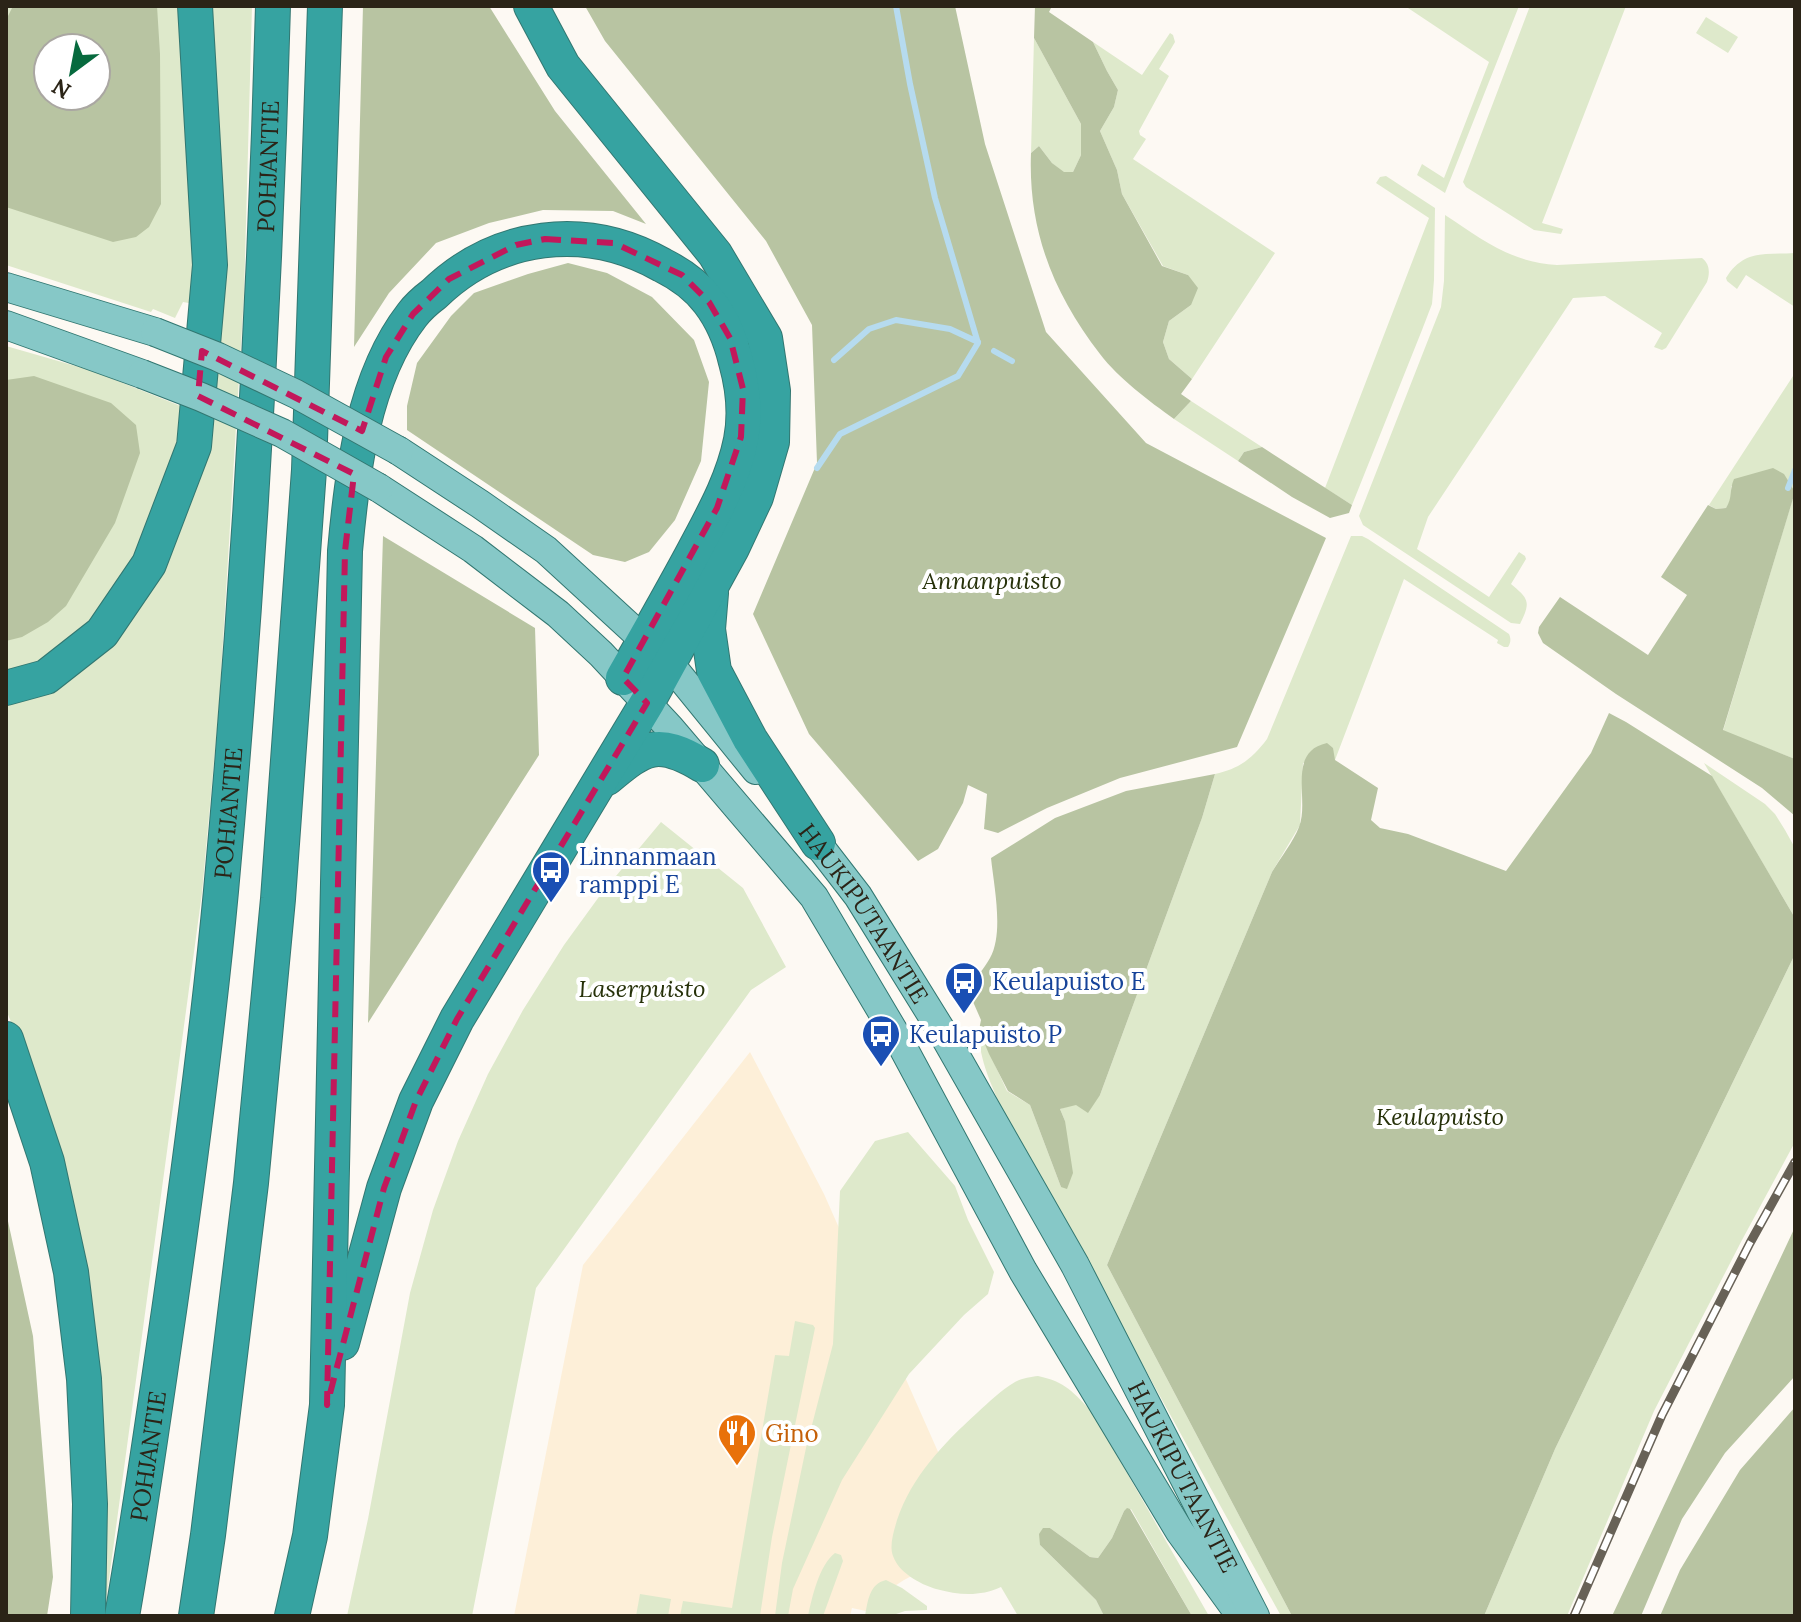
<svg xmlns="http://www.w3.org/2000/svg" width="1801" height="1622" viewBox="0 0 1801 1622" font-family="Lora,serif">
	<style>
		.built { fill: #fdefd8 }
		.green { fill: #dee9cb; fill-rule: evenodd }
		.forest { fill: #b8c4a2; fill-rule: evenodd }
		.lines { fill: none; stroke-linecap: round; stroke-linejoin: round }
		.stream { stroke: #b6dbef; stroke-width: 6 }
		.major-casing { stroke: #327771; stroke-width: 30 }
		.highway-casing { stroke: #327771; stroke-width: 36 }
		.major { stroke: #86c8c7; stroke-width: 28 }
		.highway { stroke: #36a3a1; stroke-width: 34 }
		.rail-casing { stroke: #686257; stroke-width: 9 }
		.rail { stroke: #fff; stroke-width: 6; stroke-dasharray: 18; stroke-linecap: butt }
		.major-bridge-casing { stroke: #327771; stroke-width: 30; stroke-linecap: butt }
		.major-bridge { stroke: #86c8c7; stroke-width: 28 }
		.marked { fill: none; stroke: #c2185b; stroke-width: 6; stroke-dasharray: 16 10; stroke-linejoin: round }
		.labels { text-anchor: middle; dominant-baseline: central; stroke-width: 8; stroke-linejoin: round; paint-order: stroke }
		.street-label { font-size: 24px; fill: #2b2417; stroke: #fff }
		.park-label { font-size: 24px; font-style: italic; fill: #263109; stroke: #fff }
		.transit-label { font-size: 24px; fill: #164399; stroke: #fff; text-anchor: start }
		.food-label { font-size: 24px; fill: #c56008; stroke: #fff; text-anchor: start }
	</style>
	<rect width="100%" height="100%" fill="#fdf9f3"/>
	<!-- built -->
	<path class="built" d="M 750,1052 L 824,1194 L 985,1558 L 957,1552 L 904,1580 L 870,1602 L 866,1611 L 852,1608 L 850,1616 L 514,1616 L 583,1265 Z"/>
	<!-- green -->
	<path class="green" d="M 6,6 L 183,6 L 200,305 L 183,302 L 175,318 L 153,309 L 151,312 L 6,265 ZM 48,48 L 96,48 L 96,96 L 48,96 Z
		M 204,6 L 252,6 L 244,295 L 219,707 L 202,893 L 104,1616 L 99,1506 L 24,1052 L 6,1010 L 6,698 L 60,678 L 183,504 Z
		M 1405,6 L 1519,6 L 1445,193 L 1417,175 L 1422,164 L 1444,178 L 1489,62 Z
		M 1530,6 L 1626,6 L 1542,223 L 1563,229 L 1561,234 L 1534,230 L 1466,187 L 1463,182 Z
		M 1706,17 L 1738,37 L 1728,53 L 1696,33 Z
		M 1170,33 L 1173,35 L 1175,42 L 1159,69 L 1169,76 L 1139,131 L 1140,135 L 1146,139 L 1133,159 L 1275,253 L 1192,379 L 1169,359 L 1163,342 L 1169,321 L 1191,305 L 1188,275 L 1163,266 L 1122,194 L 1117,170 L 1100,131 L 1114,107 L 1118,90 L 1107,71 L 1093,42 L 1142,75 Z
		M 1034,38 L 1081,124 L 1081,155 L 1073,172 L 1064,173 L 1052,163 L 1039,146 L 1031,153 Z
		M 1386,176 L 1435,208 L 1434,280 L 1432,304 L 1422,330 L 1352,505 L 1325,488 L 1429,218 L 1376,183 L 1380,177 Z
		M 1445,215 C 1483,240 1510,262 1557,265 L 1702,258 C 1710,264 1710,273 1707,282 L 1666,348 L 1662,350 L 1654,347 L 1662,333 L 1605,296 L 1573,298 L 1428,517 L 1417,549 L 1489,597 L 1519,552 L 1525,556 L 1526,559 L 1511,584 C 1529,599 1531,602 1520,624 L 1511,623 L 1369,529 L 1363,525 L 1359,516 L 1441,307 L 1444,281 Z
		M 1795,253 L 1795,307 L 1746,275 L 1737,289 L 1727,281 L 1726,278 C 1744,249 1765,255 1795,253 Z
		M 6,346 L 93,371 L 188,409 L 139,559 L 93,624 L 61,652 L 6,677 Z
		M 1795,373 L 1795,759 L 1723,731 L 1795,491 L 1731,486 L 1732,499 L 1726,508 L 1716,509 L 1709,505 Z
		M 1191,401 L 1262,447 L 1244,452 L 1238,461 L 1174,419 Z
		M 1351,536 L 1362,536 L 1368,539 L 1509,634 C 1511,639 1511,642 1508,647 L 1504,647 L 1497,643 L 1498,640 L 1404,579 L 1335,760 L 1303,763 L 1300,825 L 1272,872 L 1107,1265 L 1292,1616 L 1281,1616 L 1003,1111 C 992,1087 978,1057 979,1030 L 1007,1091 L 1030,1105 L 1061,1187 L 1065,1121 L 1060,1109 L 1100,1095 L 1202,818 L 1215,774 C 1239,769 1253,758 1267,739 Z
		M 1704,763 L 1765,804 L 1775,814 L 1785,830 L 1795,848 L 1795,918 Z
		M 661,822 L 743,888 L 786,967 L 751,990 L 536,1288 L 472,1616 L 347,1616 L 368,1519 L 410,1293 L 433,1210 L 458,1141 L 488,1074 L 523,1010 L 564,945 L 601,894 Z
		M 1795,954 L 1795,1142 L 1742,1240 L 1654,1411 L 1567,1616 L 1484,1616 L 1555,1449 Z
		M 908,1132 L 955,1186 L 968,1220 L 994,1272 L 988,1294 L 964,1315 L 909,1374 L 842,1480 L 793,1589 L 788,1616 L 775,1616 L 782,1563 L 806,1448 L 833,1344 L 840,1191 L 875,1141 Z
		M 795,1321 L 813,1325 L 815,1328 L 772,1537 L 760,1616 L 680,1616 L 683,1601 L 732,1608 L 775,1355 L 789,1356 Z
		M 1038,1376 C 1066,1382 1073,1392 1092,1412 L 1209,1616 L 1192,1616 L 1131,1509 L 1124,1511 L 1112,1538 L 1098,1558 L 1090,1557 L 1050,1528 L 1040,1545 L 1096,1600 L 1104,1616 L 1018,1616 L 1001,1587 C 979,1597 959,1595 936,1589 C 920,1584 899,1573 893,1556 C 889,1545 894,1531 897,1520 C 912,1476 943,1444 977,1413 C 989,1402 1001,1390 1015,1382 C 1022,1378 1031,1377 1038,1376 Z
		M 835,1553 L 841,1555 L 843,1561 L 823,1616 L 808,1616 C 812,1598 819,1565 835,1553 Z
		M 886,1580 L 902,1588 L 927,1606 L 927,1610 L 905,1611 L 890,1616 L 865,1616 C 868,1601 869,1584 886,1580 Z
		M 640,1594 L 671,1599 L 668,1616 L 636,1616 Z"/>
	<!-- forest -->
	<path class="forest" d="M 13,6 L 157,6 L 160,54 L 161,204 L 149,227 L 136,237 L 113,242 L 6,207 L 6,20 ZM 96,48 L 96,96 L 48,96 L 48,48 Z
		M 363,6 L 489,6 L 555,111 L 646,224 L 613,211 L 543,210 L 489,223 L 436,243 L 389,293 L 354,347 Z
		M 585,6 L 955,6 L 985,144 L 1046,332 L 1146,443 L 1326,538 L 1237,747 L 1120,778 L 1047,808 L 998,833 L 984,829 L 987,794 L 968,785 L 963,803 L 938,849 L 918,861 L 809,734 L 753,614 L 817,463 L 812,325 L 766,241 L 605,41 Z
		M 1035,6 L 1052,6 L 1049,12 L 1093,42 L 1107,71 L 1118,90 L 1114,107 L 1100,131 L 1117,170 L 1122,194 L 1162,266 L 1188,275 L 1198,288 L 1191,305 L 1169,321 L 1163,342 L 1169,359 L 1192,379 L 1181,394 L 1191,401 L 1174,419 C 1149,401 1118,378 1100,354 C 1053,293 1028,230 1031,153 L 1039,146 L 1052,163 L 1064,172 L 1073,172 L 1081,155 L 1081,124 L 1034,38 Z
		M 568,263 L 607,273 L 652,297 L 694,340 L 709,382 L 701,461 L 675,520 L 649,552 L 625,562 L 593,555 L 407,430 L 407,406 L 417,363 L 451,316 L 474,293 L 528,274 Z
		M 34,376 L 111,403 L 136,425 L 140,453 L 115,523 L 66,606 L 48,622 L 22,637 L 6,641 L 6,380 Z
		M 1262,447 L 1352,505 L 1349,513 L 1330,518 L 1292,497 L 1238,461 L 1244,452 Z
		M 1773,468 L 1784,474 L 1795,492 L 1723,730 L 1795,759 L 1795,816 L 1762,788 L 1616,694 L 1543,643 L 1538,633 L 1539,627 L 1560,597 L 1648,655 L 1687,595 L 1661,577 L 1708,505 L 1716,509 L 1726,508 C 1733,497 1729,490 1734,479 Z
		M 383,536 L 535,628 L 539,755 L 368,1023 Z
		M 1609,713 L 1626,722 L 1712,776 L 1795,918 L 1795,954 L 1555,1449 L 1484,1616 L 1292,1616 L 1107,1265 L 1272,872 C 1281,857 1293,842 1299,827 C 1310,800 1286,752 1327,743 L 1333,748 L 1335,760 L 1378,788 L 1371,820 L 1380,828 L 1408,834 L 1506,871 L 1591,753 Z
		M 1215,774 L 1202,818 L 1100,1095 L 1088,1113 L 1076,1105 L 1060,1109 L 1065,1121 L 1073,1173 L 1067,1189 L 1061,1187 L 1030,1105 L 1008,1091 L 989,1054 L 979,1030 L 981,1020 L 967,988 C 975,979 984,969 990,958 C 1004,933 994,887 991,858 L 1055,818 L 1126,791 Z
		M 6,1212 L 33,1336 L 53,1577 L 47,1616 L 6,1616 Z
		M 1795,1227 L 1795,1376 L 1725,1453 L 1682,1519 L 1641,1616 L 1612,1616 Z
		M 1795,1407 L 1795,1616 L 1660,1616 L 1680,1570 L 1740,1470 Z
		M 1127,1508 L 1130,1509 L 1192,1616 L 1104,1616 L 1096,1600 L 1040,1545 L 1039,1534 L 1043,1528 L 1050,1528 L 1090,1557 L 1098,1558 L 1112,1538 L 1124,1511 Z"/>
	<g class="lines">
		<!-- stream -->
		<path class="stream" d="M 994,351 L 1012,361
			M 834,360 L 869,329 L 896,320 L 950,329 L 978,342
			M 817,468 L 840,434 L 958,376 L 978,343 L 935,198 L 910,84 L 896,6
			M 1788,488 L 1795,470"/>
		<!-- major casing -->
		<g class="major-casing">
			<g id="major">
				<path d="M 6,287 L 155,332"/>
				<path d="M 6,325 L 142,374"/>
				<path d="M 399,451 L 480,504 L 546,550 L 669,663 L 756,770"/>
				<path d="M 379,488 L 473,549 L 558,614 L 601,654 L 670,728 L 814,897 L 900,1042 L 1023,1271 L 1180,1532 L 1235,1608"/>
				<path id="s1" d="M 804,826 L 858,896 L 941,1030 L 1075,1265 L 1255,1616"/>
			</g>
		</g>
		<!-- highway casing -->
		<g class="highway-casing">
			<g id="highway">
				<path d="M 711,593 L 708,629 L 714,671 L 750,739 L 818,843"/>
				<path d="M 6,688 L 46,677 L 102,633 L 149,564 L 194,446 L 210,265 L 195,6"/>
				<path d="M 607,778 C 644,747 657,738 702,765"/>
				<path d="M 6,1039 L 47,1162 L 71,1272 L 84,1379 L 90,1504 L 88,1616"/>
				<path d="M 342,1343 L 384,1188 L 416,1101 L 457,1019 L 647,703 L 732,548 L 756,497 L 772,442 L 773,391 L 765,338 L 715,254 L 563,66 L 531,6"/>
				<path id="s2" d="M 122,1616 C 140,1514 154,1413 169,1311 C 189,1171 208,1031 221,891 C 248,597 265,301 273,6"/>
				<path d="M 196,1616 L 208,1535 L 251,1183 L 278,899 L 309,470 L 325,6"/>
				<path d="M 292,1616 L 310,1536 L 327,1405 L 345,551 C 352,473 363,378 412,315 C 418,307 426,300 434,294 C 497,233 586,222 662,265 C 680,274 697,286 709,302 C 723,320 731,341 736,362 C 743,387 746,414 741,440 C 733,480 713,515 694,551 C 671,594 647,636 623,678"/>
			</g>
		</g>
		<!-- major -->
		<use href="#major" class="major"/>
		<!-- highway -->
		<use href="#highway" class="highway"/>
		<!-- rail casing -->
		<g class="rail-casing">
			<path id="rail" d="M 1574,1616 L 1662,1415 L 1750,1243 L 1795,1162"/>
		</g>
		<!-- rail -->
		<use href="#rail" class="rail"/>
		<!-- major-bridge casing -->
		<g class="major-bridge-casing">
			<path id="major-bridge" d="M 155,332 L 218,357 L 296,394 L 399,451
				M 142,374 L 201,397 L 282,433 L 379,488"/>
		</g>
		<!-- major-bridge -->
		<use href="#major-bridge" class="major-bridge"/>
	</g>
	<!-- marked area -->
	<path class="marked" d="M 545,239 L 614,243 L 682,275 L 709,302 L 730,338 L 743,389 L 741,437 L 717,508 L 623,678 L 647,703 L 457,1019 L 416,1101 L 384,1188 L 327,1405 L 345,551 L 354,474 L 198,396 L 202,351 L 362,431 L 386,357 L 413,314 L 449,279 L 516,245 Z"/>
	<!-- icons -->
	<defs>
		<g id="bus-pin" transform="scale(2)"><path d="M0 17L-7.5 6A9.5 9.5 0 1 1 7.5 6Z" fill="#1a4fb4" stroke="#fff"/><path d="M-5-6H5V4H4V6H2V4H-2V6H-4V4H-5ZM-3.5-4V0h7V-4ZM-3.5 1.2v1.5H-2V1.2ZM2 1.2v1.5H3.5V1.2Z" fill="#fff"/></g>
		<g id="restaurant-pin" transform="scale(2)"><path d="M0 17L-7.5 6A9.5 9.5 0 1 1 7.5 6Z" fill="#e8710a" stroke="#fff"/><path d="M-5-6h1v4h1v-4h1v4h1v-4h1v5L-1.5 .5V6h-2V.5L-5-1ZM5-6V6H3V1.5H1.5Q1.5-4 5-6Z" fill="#fff"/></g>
	</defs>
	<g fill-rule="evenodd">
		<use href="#bus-pin" x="551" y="870"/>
		<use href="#bus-pin" x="964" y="981"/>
		<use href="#bus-pin" x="881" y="1034"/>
		<use href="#restaurant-pin" x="737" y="1433"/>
	</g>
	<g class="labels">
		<!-- street labels -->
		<g class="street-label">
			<text stroke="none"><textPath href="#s2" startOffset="1458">POHJANTIE</textPath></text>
			<text stroke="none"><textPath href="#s2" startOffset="810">POHJANTIE</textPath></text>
			<text stroke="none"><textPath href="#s1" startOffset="106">HAUKIPUTAANTIE</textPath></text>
			<text stroke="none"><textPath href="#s2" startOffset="162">POHJANTIE</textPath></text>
			<text stroke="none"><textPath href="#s1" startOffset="754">HAUKIPUTAANTIE</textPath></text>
		</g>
		<!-- park labels -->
		<g class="park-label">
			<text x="992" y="580">Annanpuisto</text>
			<text x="642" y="988">Laserpuisto</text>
			<text x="1440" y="1116">Keulapuisto</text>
		</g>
		<!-- transit labels -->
		<g class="transit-label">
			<text x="579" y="856">Linnanmaan<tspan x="579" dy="28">ramppi E</tspan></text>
			<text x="992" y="981">Keulapuisto E</text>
			<text x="909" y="1034">Keulapuisto P</text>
		</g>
		<!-- food labels -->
		<g class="food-label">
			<text x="765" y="1433">Gino</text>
		</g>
	</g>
	<!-- border -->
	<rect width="1801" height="1622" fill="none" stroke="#2b2417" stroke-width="16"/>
	<!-- north arrow -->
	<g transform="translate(72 72) rotate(212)"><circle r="38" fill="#ffffff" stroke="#aaa7a2" stroke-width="2"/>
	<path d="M0-6L14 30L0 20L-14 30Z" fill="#076a3e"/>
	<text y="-12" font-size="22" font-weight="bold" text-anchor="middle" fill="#2b2417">N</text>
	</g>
</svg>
